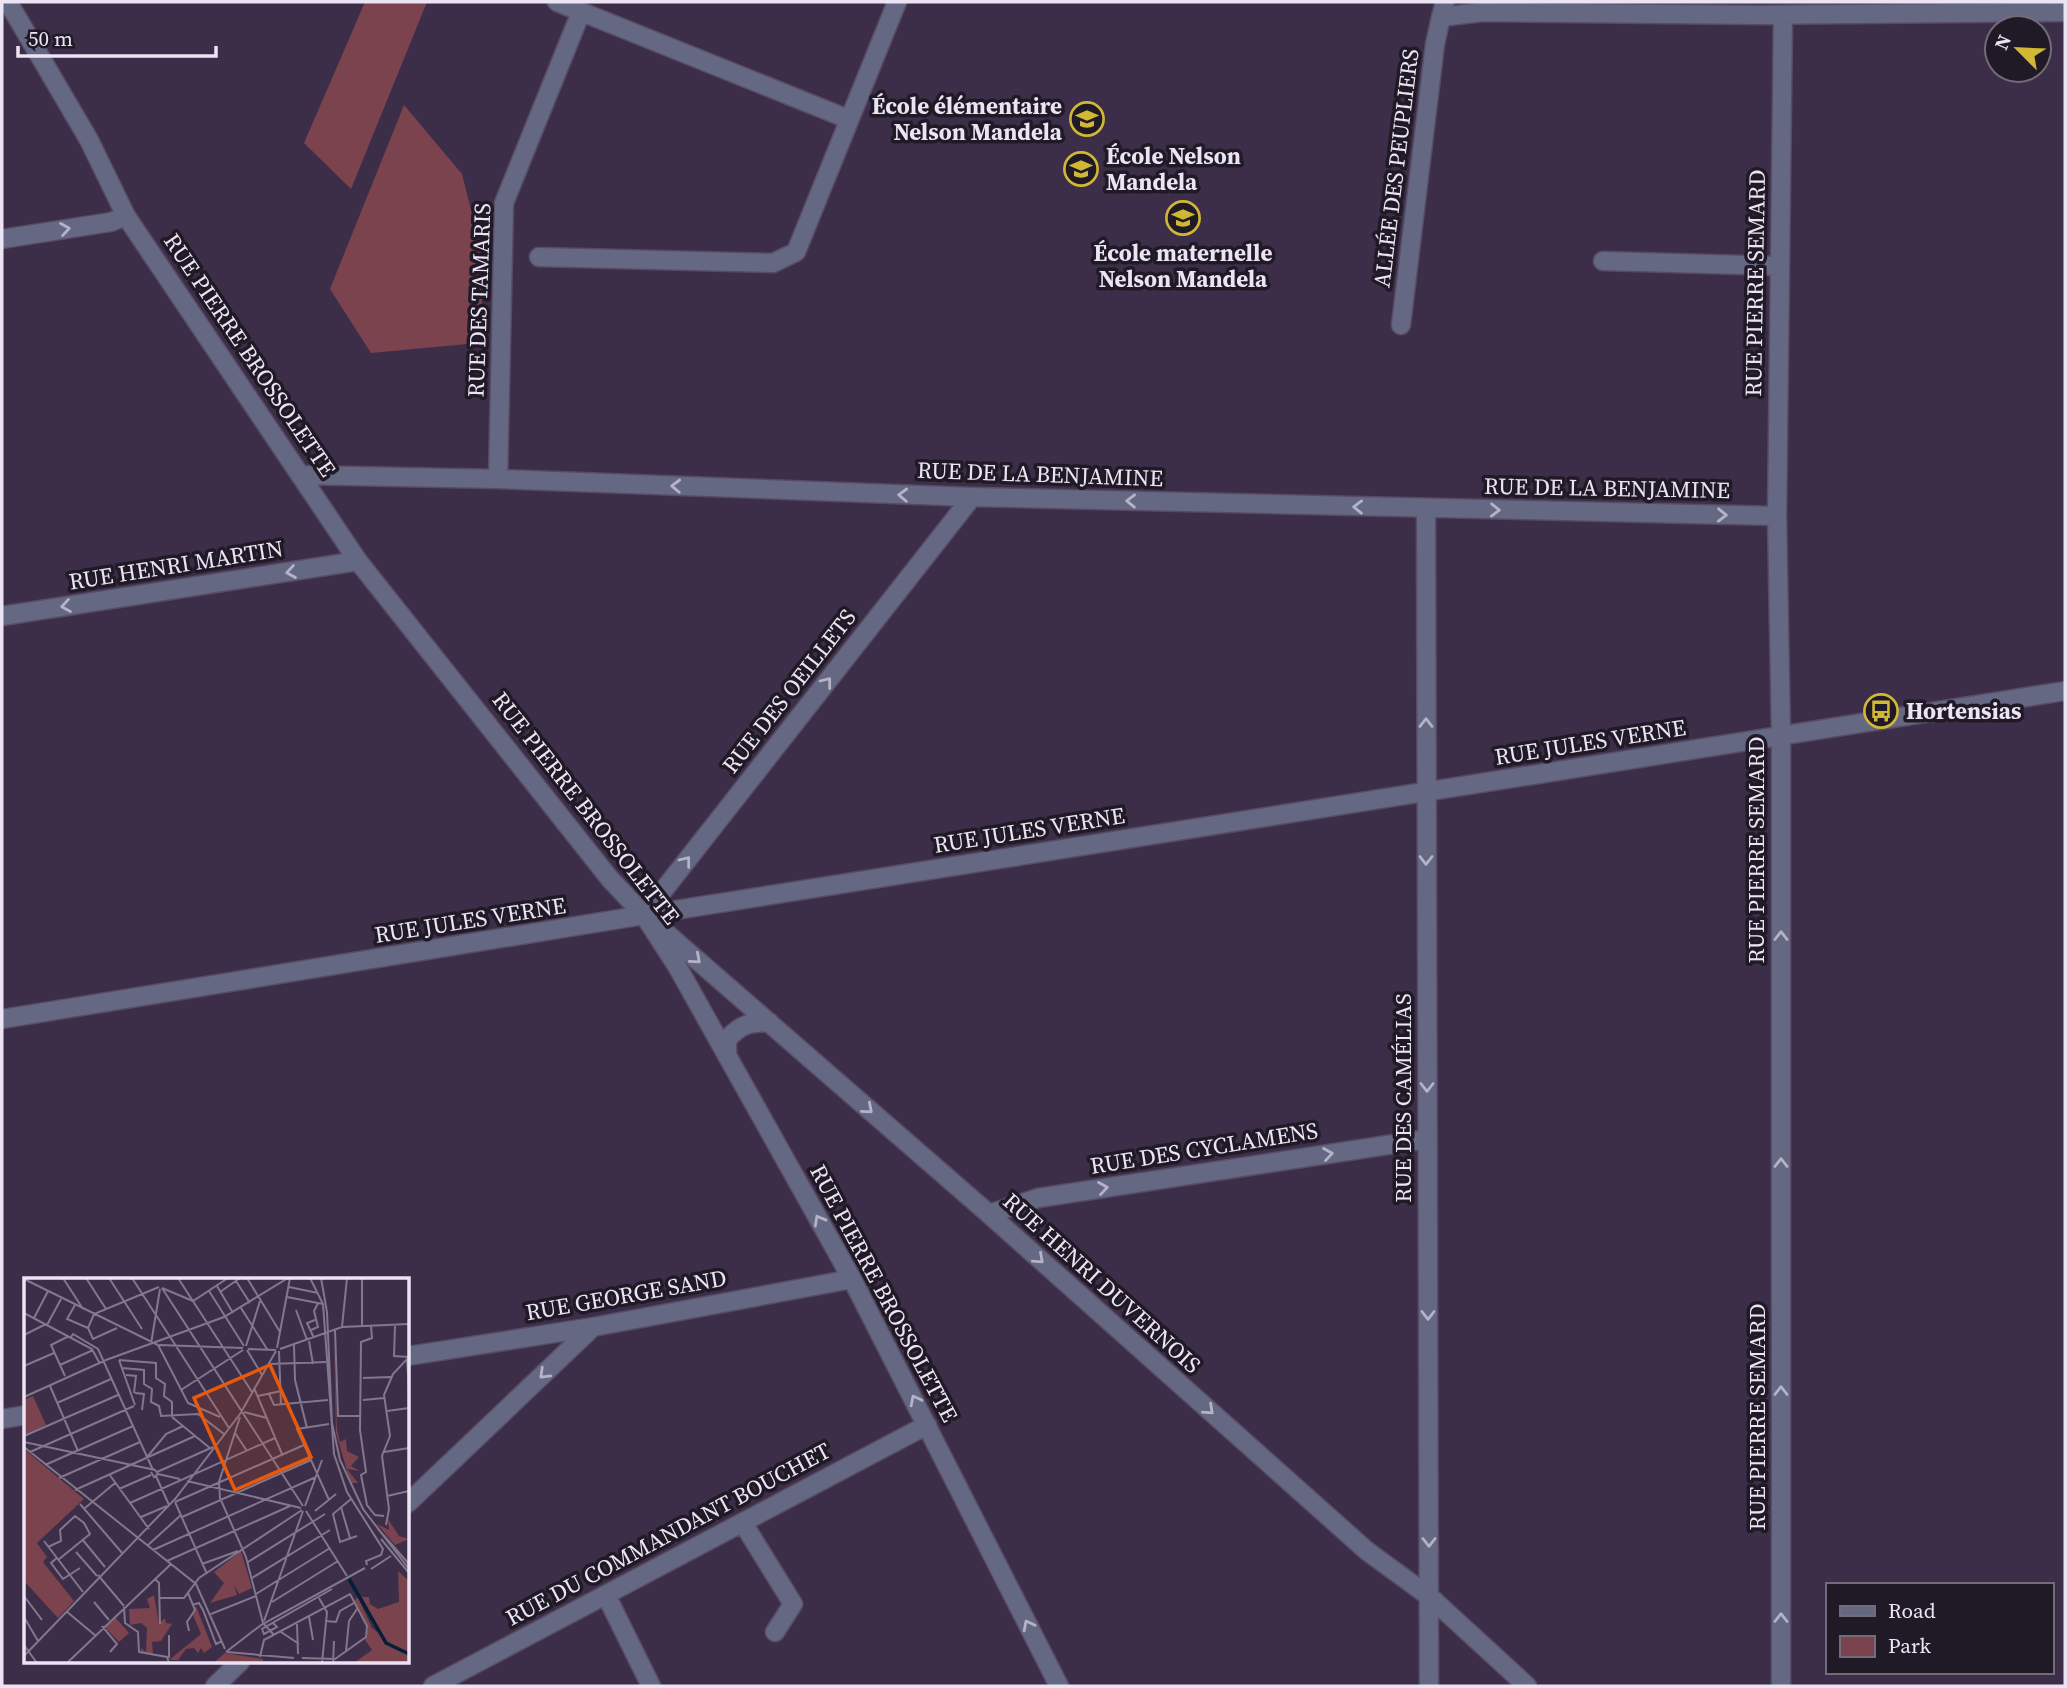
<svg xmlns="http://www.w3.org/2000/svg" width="2067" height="1688" viewBox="0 0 2067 1688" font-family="'Source Serif 4',serif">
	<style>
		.green { fill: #7a434d }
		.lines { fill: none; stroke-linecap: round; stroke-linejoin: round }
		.minor-casing { stroke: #584b64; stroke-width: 21 }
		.minor { stroke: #646882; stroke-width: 18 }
		.oneway { stroke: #b6b2c7 }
		.labels { text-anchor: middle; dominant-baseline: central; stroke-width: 7; stroke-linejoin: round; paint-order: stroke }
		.poi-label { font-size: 23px; font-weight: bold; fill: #ece4f5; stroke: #201a26; text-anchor: start }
		.street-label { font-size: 23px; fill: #ece4f5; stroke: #201a26 }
		.inset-river { fill: none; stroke: #041f37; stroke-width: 3.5 }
		.inset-road { fill: none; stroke: #82778d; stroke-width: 2 }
		.view { fill: #e8590c; fill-opacity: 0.15; stroke: #e8590c; stroke-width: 3.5 }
		.inset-edge { fill: none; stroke: #ece4f5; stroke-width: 3.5 }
	</style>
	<rect width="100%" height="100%" fill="#3c2e48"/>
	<!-- green -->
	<path class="green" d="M 365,2 L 427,2 L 351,189 L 304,143 Z
		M 404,105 L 462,174 L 485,265 L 478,343 L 371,353 L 330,289 Z"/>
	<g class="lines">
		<!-- minor casing -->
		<g class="minor-casing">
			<path id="minor" d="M 8,2 L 89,140 L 126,216 L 358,561 L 610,879 L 644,915 L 677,966 L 852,1279 L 1059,1686
				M 557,2 L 848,119
				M 1445,2 L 1441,17 L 1482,12 L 1760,15 L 2065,12
				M 2,239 L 111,222 L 126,216
				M 539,257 L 773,263 L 796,252 L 897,2
				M 1603,261 L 1779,266
				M 1401,325 L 1435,44 L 1441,17
				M 302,475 L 498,479 L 972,497 L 1777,516
				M 498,479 L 504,203 L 581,12
				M 1426,509 L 1429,1686
				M 2,616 L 358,561
				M 644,915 L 972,497
				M 658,926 L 989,1214 L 1367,1551 L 1430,1597 L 1527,1686
				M 2,1019 L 644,915 L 2065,691
				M 727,1056 L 727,1039 C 742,1024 748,1023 769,1022
				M 989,1214 L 1038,1198 L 1427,1139
				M 408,1356 L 593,1327 L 852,1279
				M 2,1419 L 26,1415
				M 408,1503 L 593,1327
				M 743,1523 L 793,1604 L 775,1632
				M 606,1595 L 651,1686
				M 215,1686 L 240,1662
				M 433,1686 L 927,1425
				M 1781,1686 L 1781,737 L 1777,516 L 1783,15"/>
		</g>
		<!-- minor -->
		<use href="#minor" class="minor"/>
	</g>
	<!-- one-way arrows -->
	<defs><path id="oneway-chevron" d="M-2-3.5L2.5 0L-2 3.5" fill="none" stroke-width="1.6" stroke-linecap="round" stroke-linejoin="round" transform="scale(1.75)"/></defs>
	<g class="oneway">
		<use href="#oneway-chevron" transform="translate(65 229) rotate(-9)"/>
		<use href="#oneway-chevron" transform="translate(676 486) rotate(-178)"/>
		<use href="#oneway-chevron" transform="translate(903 495) rotate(-178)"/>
		<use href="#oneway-chevron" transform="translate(1131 501) rotate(-179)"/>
		<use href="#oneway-chevron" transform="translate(1358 507) rotate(-179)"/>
		<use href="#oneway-chevron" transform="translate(1495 510) rotate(1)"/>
		<use href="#oneway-chevron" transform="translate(1722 515) rotate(1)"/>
		<use href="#oneway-chevron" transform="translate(291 572) rotate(171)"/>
		<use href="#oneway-chevron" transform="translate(66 606) rotate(171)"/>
		<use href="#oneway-chevron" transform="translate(827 682) rotate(-52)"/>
		<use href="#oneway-chevron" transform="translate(1426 723) rotate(-90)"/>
		<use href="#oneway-chevron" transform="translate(1426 860) rotate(90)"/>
		<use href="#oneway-chevron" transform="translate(686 861) rotate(-52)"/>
		<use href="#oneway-chevron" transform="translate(1781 936) rotate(-90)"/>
		<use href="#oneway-chevron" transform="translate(696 959) rotate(41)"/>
		<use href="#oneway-chevron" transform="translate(1427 1087) rotate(90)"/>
		<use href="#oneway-chevron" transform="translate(868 1109) rotate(41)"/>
		<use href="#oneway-chevron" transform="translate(1328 1154) rotate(-9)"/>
		<use href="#oneway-chevron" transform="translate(1781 1163) rotate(-90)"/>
		<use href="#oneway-chevron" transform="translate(1103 1188) rotate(-9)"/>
		<use href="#oneway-chevron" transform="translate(819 1220) rotate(-119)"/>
		<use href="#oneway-chevron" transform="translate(1039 1259) rotate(42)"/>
		<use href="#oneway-chevron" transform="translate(1428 1315) rotate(90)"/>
		<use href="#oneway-chevron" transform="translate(544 1374) rotate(136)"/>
		<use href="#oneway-chevron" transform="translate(1781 1391) rotate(-90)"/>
		<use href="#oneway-chevron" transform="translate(915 1400) rotate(-117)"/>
		<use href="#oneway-chevron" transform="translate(1209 1410) rotate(42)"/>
		<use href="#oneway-chevron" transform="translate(1429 1542) rotate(90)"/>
		<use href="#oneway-chevron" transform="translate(1781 1618) rotate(-90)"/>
		<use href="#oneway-chevron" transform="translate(1028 1625) rotate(-117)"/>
	</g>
	<!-- icons -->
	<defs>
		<g id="school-ring" transform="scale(1.75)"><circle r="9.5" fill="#201a26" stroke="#d0b736" stroke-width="1.5"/><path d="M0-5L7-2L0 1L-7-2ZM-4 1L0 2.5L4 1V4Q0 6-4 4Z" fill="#d0b736"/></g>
		<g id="bus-ring" transform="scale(1.75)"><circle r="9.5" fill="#201a26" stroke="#d0b736" stroke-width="1.5"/><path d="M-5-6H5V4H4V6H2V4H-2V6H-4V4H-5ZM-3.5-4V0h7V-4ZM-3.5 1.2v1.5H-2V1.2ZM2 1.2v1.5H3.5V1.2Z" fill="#d0b736"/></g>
	</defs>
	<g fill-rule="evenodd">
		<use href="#school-ring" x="1087" y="119"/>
		<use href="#school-ring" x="1081" y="169"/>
		<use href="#school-ring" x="1183" y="218"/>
		<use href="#bus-ring" x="1881" y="711"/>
	</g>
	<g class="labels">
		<!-- poi labels -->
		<g class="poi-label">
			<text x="1062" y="106" text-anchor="end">École élémentaire<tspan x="1062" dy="26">Nelson Mandela</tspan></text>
			<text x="1106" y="156">École Nelson<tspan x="1106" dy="26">Mandela</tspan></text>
			<text x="1183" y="253" text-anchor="middle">École maternelle<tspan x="1183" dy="26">Nelson Mandela</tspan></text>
			<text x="1906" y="711">Hortensias</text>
		</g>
		<!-- street labels -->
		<g class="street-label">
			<text transform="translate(1396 168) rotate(-83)">ALLÉE DES PEUPLIERS</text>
			<text transform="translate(1755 283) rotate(-89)">RUE PIERRE SEMARD</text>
			<text transform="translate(479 300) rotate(-88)">RUE DES TAMARIS</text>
			<text transform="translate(250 355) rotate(56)">RUE PIERRE BROSSOLETTE</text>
			<text transform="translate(1040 474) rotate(2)">RUE DE LA BENJAMINE</text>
			<text transform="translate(1607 488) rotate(1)">RUE DE LA BENJAMINE</text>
			<text transform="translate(176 565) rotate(-9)">RUE HENRI MARTIN</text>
			<text transform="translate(789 691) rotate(-52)">RUE DES OEILLETS</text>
			<text transform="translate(1590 742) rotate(-9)">RUE JULES VERNE</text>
			<text transform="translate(586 808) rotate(52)">RUE PIERRE BROSSOLETTE</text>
			<text transform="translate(1029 830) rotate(-9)">RUE JULES VERNE</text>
			<text transform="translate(1756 850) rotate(-90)">RUE PIERRE SEMARD</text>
			<text transform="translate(470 920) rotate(-9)">RUE JULES VERNE</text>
			<text transform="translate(1403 1098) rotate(-90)">RUE DES CAMÉLIAS</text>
			<text transform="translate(1204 1148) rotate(-9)">RUE DES CYCLAMENS</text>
			<text transform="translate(1102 1283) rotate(42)">RUE HENRI DUVERNOIS</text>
			<text transform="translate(884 1293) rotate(62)">RUE PIERRE BROSSOLETTE</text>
			<text transform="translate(626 1295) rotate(-10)">RUE GEORGE SAND</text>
			<text transform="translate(1757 1417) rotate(-90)">RUE PIERRE SEMARD</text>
			<text transform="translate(668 1534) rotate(-28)">RUE DU COMMANDANT BOUCHET</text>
		</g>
	</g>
	<!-- overview -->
	<g transform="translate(24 1278)">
		<rect width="385" height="385" fill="#3c2e48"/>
		<path d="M 310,54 L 313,151 L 316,164 L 322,161 L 323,173 L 335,179 L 327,188 L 336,193 L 323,191 L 334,205 L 328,205 L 324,196 L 312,155 ZM 9,118 L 22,147 L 0,157 L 0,122 ZM 0,171 L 60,221 L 13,265 L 23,279 L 19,284 L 50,323 L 34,340 L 0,303 ZM 364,241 L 375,258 L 385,261 L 371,267 L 353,246 L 365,252 ZM 217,273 L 228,310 L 215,316 L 210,307 L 213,317 L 186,325 L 200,305 L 190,294 ZM 374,293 L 385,303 L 385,385 L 330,385 L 348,372 L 341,362 L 344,349 L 330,323 L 334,319 L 348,350 L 357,357 L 338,319 L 345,319 L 346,326 L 354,331 L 375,324 ZM 130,317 L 135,345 L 141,340 L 142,345 L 148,346 L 137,363 L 128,364 L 129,375 L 123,375 L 117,374 L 117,370 L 122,374 L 123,350 L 117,345 L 106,347 L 105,331 L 126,330 L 123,321 ZM 172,328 L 188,369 L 180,375 L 177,370 L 174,375 L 170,370 L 162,371 L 154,382 L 145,382 L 177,356 L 169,337 ZM 91,339 L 105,355 L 95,364 L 80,348 ZM 201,375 L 239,381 L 239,385 L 189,385 Z" fill="#7a434d"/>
		<path class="inset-river" d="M 325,301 L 362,365 L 385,376"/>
		<path class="inset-road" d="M 39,0 L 59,31M 62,0 L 82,31M 85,0 L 118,51M 108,0 L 205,150M 154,0 L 228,114M 223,0 L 256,54M 286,0 L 299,26 L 310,176 L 323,214 L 359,271 L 357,277 L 342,283 L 343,287M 297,0 L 303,34 L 308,145 L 316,182 L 339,231 L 385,291M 338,0 L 338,48M 0,1 L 134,67M 212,3 L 226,25M 193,8 L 209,35M 265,9 L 294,15M 138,10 L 279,228M 138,10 L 169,23 L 204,0M 185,13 L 220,68M 196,14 L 216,0M 263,19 L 299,26M 51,27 L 43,41 L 64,50M 217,30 L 243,71M 272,32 L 283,62M 0,35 L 68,71 L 76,86M 10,40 L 24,13M 23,47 L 37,21M 371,47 L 370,78 L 385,79M 347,48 L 348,60 L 337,64 L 336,152 L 342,194 L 337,197 L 343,227 L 351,237 L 360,238M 318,49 L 323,0M 93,50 L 69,61 L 64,50 L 70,36 L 135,9M 287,52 L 294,49 L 290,33 L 294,25M 311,52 L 314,138 L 337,138M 0,57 L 22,46M 47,59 L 49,56 L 74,71 L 129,192M 290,60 L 283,45 L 291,42M 285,63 L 289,86M 127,66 L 136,11M 134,67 L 164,125 L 196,139M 135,67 L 219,70M 270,67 L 271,102 L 283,150M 222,68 L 236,23M 253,70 L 266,0M 224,71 L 252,72M 256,71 L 318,49 L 385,46M 223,72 L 238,97M 255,73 L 257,127M 383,81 L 385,113M 95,82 L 132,85 L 132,100 L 141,106 L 140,118 L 148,124 L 148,139M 95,82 L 111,127M 246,86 L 302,84M 36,87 L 69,72M 0,88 L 30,75M 98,90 L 120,92 L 120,106 L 128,111 L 127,124 L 135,128 L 137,138 L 174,136 L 200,156M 102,97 L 112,98 L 110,115M 41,98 L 27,67 L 45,58M 339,100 L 367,99M 26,108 L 54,173M 230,110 L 258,176M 157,112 L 219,72M 111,115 L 120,116 L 118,132M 245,116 L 250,127 L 304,122M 234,118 L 257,113M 0,119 L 82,82 L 200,39 L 264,0M 339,122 L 360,120M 33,125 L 87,101M 363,133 L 385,130M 220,134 L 243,140M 148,139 L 187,171M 216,139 L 195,204 L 196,220 L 222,279 L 239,345 L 250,357M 211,155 L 223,173M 0,158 L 94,117M 0,164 L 131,192 L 134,196 L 130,199 L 127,194M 0,169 L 172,306 L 201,371M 6,174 L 110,128M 360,174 L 385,170M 124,178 L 142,156 L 159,148M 21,187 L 109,148M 133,194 L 189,169M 85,196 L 125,251M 134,196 L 156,201M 132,198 L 145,227M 35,200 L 116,164M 163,203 L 277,230M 95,211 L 127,197M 51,212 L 171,158M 363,218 L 385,213M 327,221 L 309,236 L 316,264 L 333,258M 305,222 L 273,151 L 305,146M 151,224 L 280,167M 151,224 L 183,296M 106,225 L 251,160M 56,226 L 99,276M 281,228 L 298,182M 317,229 L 326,260M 61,230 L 91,205M 282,233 L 323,298M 291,233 L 312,216M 117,239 L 143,228M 158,239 L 287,182M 362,247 L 365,231 L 358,178 L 366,158 L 360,117 L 369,96 L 385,79M 354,251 L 385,286M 58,261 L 81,289M 357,261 L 385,295M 20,263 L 59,314M 123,268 L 157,237M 24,269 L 37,263 L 36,252 L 51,238 L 60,245 L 66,256 L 34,282M 129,272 L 292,199M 52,274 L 73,298M 33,280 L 27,285 L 39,301 L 56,290M 143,283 L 266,228M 224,284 L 301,236M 178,286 L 214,273M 347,291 L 367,278M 74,297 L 100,328M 228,300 L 306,252M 131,301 L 135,305 L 136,346M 164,315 L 171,332 L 163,344 L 165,353M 232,316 L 306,270M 0,318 L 18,342M 136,320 L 160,320 L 175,300 L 278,232M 295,320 L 303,334 L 298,385M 70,324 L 85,342M 248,324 L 314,283M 168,327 L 175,325 L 179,332 L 192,366 L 198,363M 100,329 L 101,345 L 114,354 L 115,374 L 143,379 L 145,385M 42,333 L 72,358M 187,336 L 232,318M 0,339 L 14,363M 285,339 L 289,362M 240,343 L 279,233M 301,343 L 312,344 L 316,333 L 330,325M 249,345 L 253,349 L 240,356 L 238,351 L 308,311M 273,346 L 274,376M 78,348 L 93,366 L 86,374M 257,354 L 275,366M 0,367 L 13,385M 322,373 L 325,343 L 333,331M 202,374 L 237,347 L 341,290M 203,374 L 270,380M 0,378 L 151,221 L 216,136 L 252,73M 236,379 L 240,362 L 326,316 L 343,348 L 342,359 L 311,381 L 278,380M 145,380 L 145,357M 43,385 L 147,286M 309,385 L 310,363"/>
		<path class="view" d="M 246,87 L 287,179 L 211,212 L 170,120 Z"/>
		<rect width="385" height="385" class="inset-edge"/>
	</g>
	<!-- border -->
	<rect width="2067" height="1688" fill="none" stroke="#ece4f5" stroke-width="7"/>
	<!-- legend -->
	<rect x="1826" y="1583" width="228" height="91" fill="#201a26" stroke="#726b79" stroke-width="2"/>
	<rect x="1840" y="1606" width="35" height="10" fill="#646882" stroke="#726b79" stroke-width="2"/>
	<text x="1888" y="1618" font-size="21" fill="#ece4f5">Road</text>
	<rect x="1840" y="1636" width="35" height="21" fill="#7a434d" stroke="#726b79" stroke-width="2"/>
	<text x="1888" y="1653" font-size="21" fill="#ece4f5">Park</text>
	<!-- north arrow -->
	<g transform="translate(2018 49) rotate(294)"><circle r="33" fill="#201a26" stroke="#726b79" stroke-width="2"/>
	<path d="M0-5L12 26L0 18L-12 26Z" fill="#d0b736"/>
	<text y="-10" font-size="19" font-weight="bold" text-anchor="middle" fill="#ece4f5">N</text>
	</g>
	<!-- scale -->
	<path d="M18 46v10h198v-10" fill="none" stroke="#ece4f5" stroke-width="3.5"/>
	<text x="28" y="46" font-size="21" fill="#ece4f5" stroke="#201a26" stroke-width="5" paint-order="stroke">50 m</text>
</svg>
